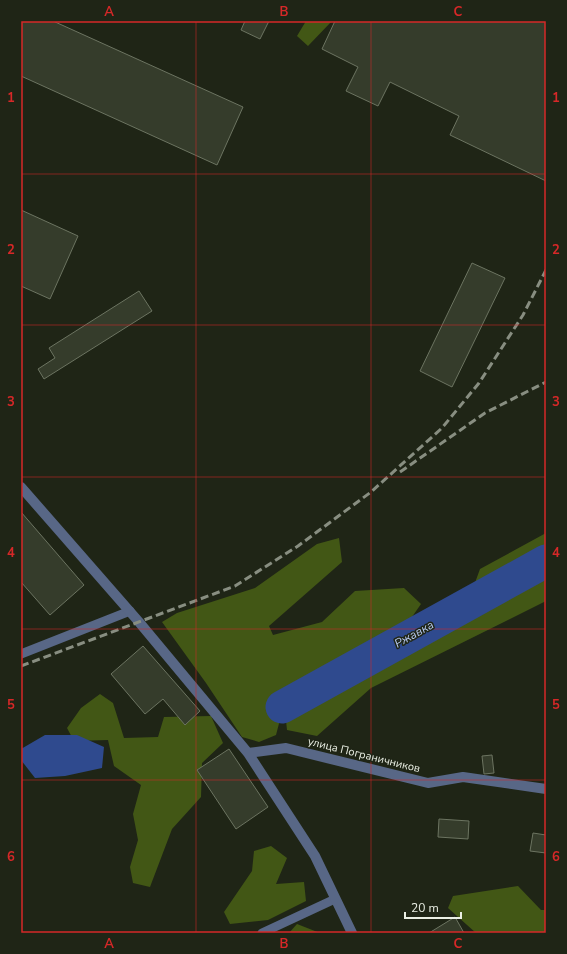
<svg xmlns="http://www.w3.org/2000/svg" width="567" height="954" viewBox="0 0 567 954" font-family="'Nunito Sans',sans-serif">
	<style>
		.forest { fill: #425715 }
		.water { fill: #2f4a8e }
		.lines { fill: none; stroke-linecap: round; stroke-linejoin: round }
		.river { stroke: #2f4a8e; stroke-width: 33 }
		.building { fill: #353c2b; stroke: #6c7461 }
		.lane { stroke: #586786; stroke-width: 9 }
		.street { stroke: #586786; stroke-width: 10 }
		.rail { stroke: #888e81; stroke-width: 3; stroke-dasharray: 8 4; stroke-linecap: butt }
		.grid { fill: none; stroke: #d62828; stroke-width: 1; stroke-opacity: 0.55 }
		.labels { text-anchor: middle; dominant-baseline: central; stroke-width: 3; stroke-linejoin: round; paint-order: stroke }
		.street-label { font-size: 11px; fill: #eaefe4; stroke: #1f2516 }
		.water-label { font-size: 12px; font-style: italic; fill: #b6c8f0; stroke: #1f2516 }
		.neatline { fill: none; stroke: #d62828; stroke-width: 1.5 }
		.grid-label { font-size: 13px; text-anchor: middle; font-weight: bold; fill: #d62828 }
	</style>
	<rect width="100%" height="100%" fill="#1f2516"/>
	<!-- forest -->
	<path class="forest" d="M 306,21 L 332,21 L 308,46 L 297,36 Z
		M 546,533 L 546,601 L 371,688 L 317,736 L 287,730 L 285,711 L 297,690 L 468,602 L 480,569 Z
		M 339,538 L 342,562 L 269,626 L 273,635 L 322,622 L 355,591 L 404,588 L 421,604 L 405,627 L 288,689 L 276,735 L 259,742 L 242,737 L 206,683 L 162,622 L 177,613 L 255,588 L 317,544 Z
		M 100,694 L 113,703 L 124,738 L 158,737 L 164,717 L 211,716 L 223,743 L 202,763 L 201,797 L 172,829 L 150,887 L 133,883 L 130,867 L 138,840 L 133,814 L 141,785 L 114,766 L 108,740 L 74,741 L 67,728 L 81,708 Z
		M 271,846 L 287,858 L 276,884 L 304,882 L 306,901 L 268,920 L 230,924 L 224,912 L 252,871 L 254,851 Z
		M 518,886 L 541,910 L 546,910 L 546,933 L 476,933 L 448,908 L 453,896 Z
		M 297,924 L 320,933 L 289,933 Z"/>
	<!-- water -->
	<path class="water" d="M 45,735 L 77,735 L 104,747 L 102,768 L 65,776 L 35,778 L 21,760 L 21,749 Z"/>
	<g class="lines">
		<!-- river -->
		<path class="river" d="M 282,707 L 546,561"/>
	</g>
	<!-- building -->
	<path class="building" d="M 21,21 L 53,21 L 243,107 L 217,165 L 21,76 Z
		M 245,21 L 269,21 L 260,39 L 241,30 Z
		M 335,21 L 546,21 L 546,181 L 450,135 L 459,116 L 390,82 L 378,106 L 346,91 L 358,67 L 322,49 Z
		M 21,210 L 78,236 L 50,299 L 21,286 Z
		M 472,263 L 505,278 L 452,387 L 420,371 Z
		M 139,291 L 152,311 L 44,379 L 38,369 L 55,358 L 49,348 Z
		M 21,512 L 84,585 L 50,615 L 21,582 Z
		M 143,646 L 200,711 L 185,725 L 163,699 L 145,714 L 111,674 Z
		M 229,749 L 268,807 L 236,829 L 197,770 Z
		M 492,755 L 494,773 L 484,774 L 482,756 Z
		M 439,819 L 469,821 L 468,839 L 438,837 Z
		M 533,833 L 546,835 L 546,853 L 530,851 Z
		M 455,917 L 464,933 L 429,933 Z"/>
	<g class="lines">
		<!-- lane -->
		<path class="lane" d="M 21,654 L 130,611
			M 262,933 L 335,899"/>
		<!-- street -->
		<path class="street" d="M 21,487 L 139,622 L 248,753 L 315,856 L 352,933
			M 248,753 L 286,748 L 428,783 L 463,777 L 546,789"/>
		<!-- rail -->
		<path class="rail" d="M 400,472 L 485,413 L 546,382
			M 21,666 L 235,586 L 298,546 L 371,492 L 442,428 L 479,383 L 523,315 L 546,270"/>
	</g>
	<!-- grid -->
	<path class="grid" d="M 196,21 L 196,933M 371,21 L 371,933M 21,174 L 546,174M 21,325 L 546,325M 21,477 L 546,477M 21,629 L 546,629M 21,780 L 546,780"/>
	<g class="labels">
		<!-- street labels -->
		<g class="street-label">
			<text transform="translate(364 755) rotate(14)">улица Пограничников</text>
		</g>
		<!-- water labels -->
		<g class="water-label">
			<text transform="translate(414 634) rotate(-29)">Ржавка</text>
		</g>
	</g>
	<!-- border -->
	<rect width="567" height="954" fill="none" stroke="#1f2516" stroke-width="44"/>
	<!-- scale -->
	<path d="M405 912v6h56v-6" fill="none" stroke="#eaefe4" stroke-width="2"/>
	<text x="411" y="912" font-size="12" fill="#eaefe4" stroke="#1f2516" stroke-width="3" paint-order="stroke">20 m</text>
	<rect x="22" y="22" width="523" height="910" class="neatline"/>
	<g class="grid-label">
		<text x="109" y="16">A</text>
		<text x="284" y="16">B</text>
		<text x="458" y="16">C</text>
		<text x="11" y="102">1</text>
		<text x="556" y="102">1</text>
		<text x="11" y="254">2</text>
		<text x="556" y="254">2</text>
		<text x="11" y="406">3</text>
		<text x="556" y="406">3</text>
		<text x="11" y="557">4</text>
		<text x="556" y="557">4</text>
		<text x="11" y="709">5</text>
		<text x="556" y="709">5</text>
		<text x="11" y="861">6</text>
		<text x="556" y="861">6</text>
		<text x="109" y="948">A</text>
		<text x="284" y="948">B</text>
		<text x="458" y="948">C</text>
	</g>
</svg>
